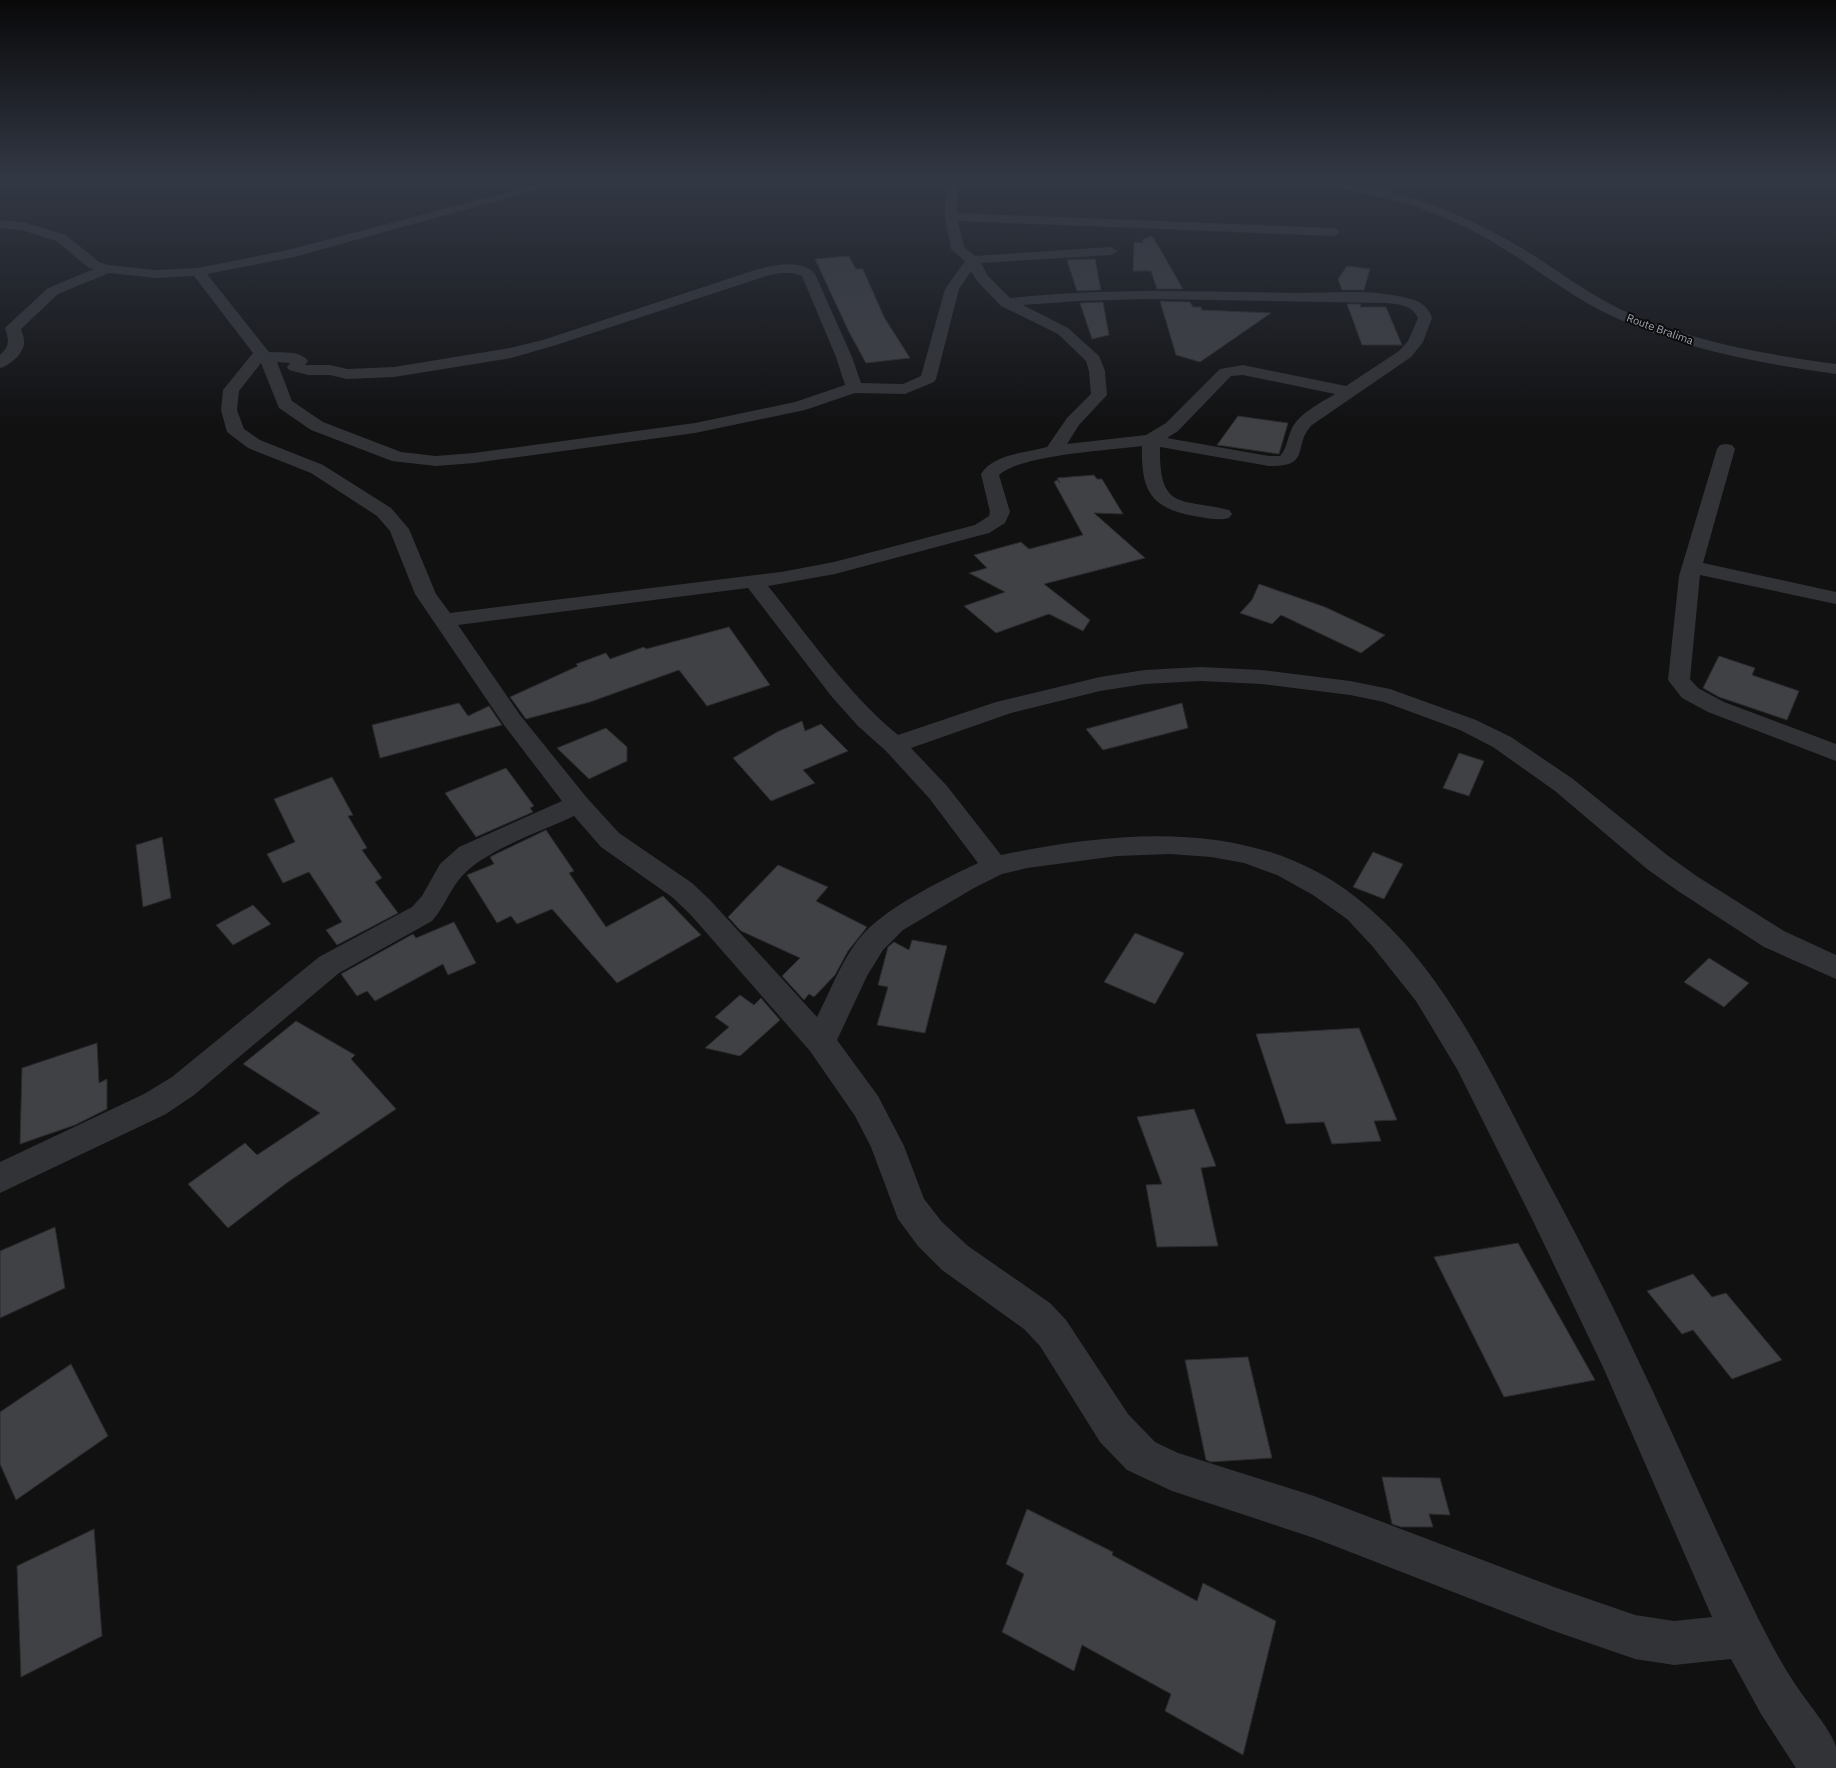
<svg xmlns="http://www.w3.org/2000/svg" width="1836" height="1768" viewBox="0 0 1836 1768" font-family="'IBM Plex Sans',sans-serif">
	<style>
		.building { fill: #404145; stroke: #2b2b2e }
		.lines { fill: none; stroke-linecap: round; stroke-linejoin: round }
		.minor { fill: #323337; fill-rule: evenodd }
		.labels { text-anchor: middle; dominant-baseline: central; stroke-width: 4; stroke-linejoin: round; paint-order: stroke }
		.far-street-label { font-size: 11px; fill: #a3a6b3; stroke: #0c0c0d }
	</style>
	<rect width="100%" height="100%" fill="#111112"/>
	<!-- building -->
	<path class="building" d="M 1152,236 L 1163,254 L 1183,289 L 1157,289 L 1151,271 L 1133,271 L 1134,242 L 1143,243 L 1142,240 Z
		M 849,256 L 856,269 L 863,269 L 884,317 L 910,358 L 866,363 L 849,332 L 815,259 Z
		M 1095,259 L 1101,290 L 1077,291 L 1067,260 Z
		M 1347,266 L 1370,269 L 1364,290 L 1342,290 L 1338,279 Z
		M 1160,301 L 1190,302 L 1193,307 L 1201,307 L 1202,310 L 1271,313 L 1200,362 L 1176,355 Z
		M 1103,302 L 1109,335 L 1092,339 L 1080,303 Z
		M 1347,304 L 1361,304 L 1360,307 L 1386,307 L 1402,345 L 1362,345 Z
		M 1238,416 L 1288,423 L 1279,454 L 1217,445 Z
		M 1094,475 L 1097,479 L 1102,479 L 1123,514 L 1094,513 L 1145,558 L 1044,584 L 1090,620 L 1083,631 L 1049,614 L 996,633 L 964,606 L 1005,592 L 969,573 L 987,568 L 974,555 L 1021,542 L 1029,549 L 1083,535 L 1054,482 L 1057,480 L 1060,483 L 1057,478 Z
		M 1259,584 L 1325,607 L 1385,635 L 1361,653 L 1281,615 L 1272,624 L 1240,613 L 1252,600 Z
		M 729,627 L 770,685 L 707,706 L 679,670 L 590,702 L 526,719 L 510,697 L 578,666 L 576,664 L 606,653 L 610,659 L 644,647 L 646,649 Z
		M 1719,656 L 1755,668 L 1752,675 L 1799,691 L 1787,720 L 1719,697 L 1703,688 Z
		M 459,703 L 468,716 L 489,706 L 502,725 L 380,758 L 372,725 Z
		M 1182,703 L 1188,728 L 1103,750 L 1086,729 Z
		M 802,721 L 805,731 L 821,724 L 848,751 L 803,770 L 815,783 L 771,801 L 733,758 L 777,732 Z
		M 606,728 L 627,747 L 627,761 L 589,779 L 557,748 Z
		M 1459,753 L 1484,761 L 1469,796 L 1443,788 Z
		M 506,768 L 534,806 L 530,808 L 533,812 L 476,837 L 445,793 Z
		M 332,777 L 353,815 L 348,816 L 367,848 L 362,850 L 382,878 L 375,882 L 398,913 L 337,945 L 326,930 L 342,922 L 309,872 L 283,883 L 267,854 L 295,842 L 274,799 Z
		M 546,830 L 574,871 L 569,873 L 606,927 L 663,896 L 701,935 L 617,983 L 552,909 L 517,924 L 511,916 L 497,923 L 467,875 L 494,864 L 490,857 L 500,852 Z
		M 162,837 L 171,898 L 143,907 L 136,845 Z
		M 1373,852 L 1403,864 L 1384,899 L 1353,887 Z
		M 778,865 L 828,887 L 816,901 L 867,927 L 848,951 L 835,975 L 814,997 L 809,994 L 804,1000 L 782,976 L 800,958 L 741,931 L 728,917 Z
		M 253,905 L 271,924 L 233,945 L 216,925 Z
		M 454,922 L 476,963 L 448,975 L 443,964 L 375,1001 L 367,991 L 357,996 L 341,974 L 413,934 L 416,938 Z
		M 1135,933 L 1184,953 L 1155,1004 L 1104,982 Z
		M 912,940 L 947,946 L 925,1033 L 877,1025 L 888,987 L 878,985 L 888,947 L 894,942 L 909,950 Z
		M 1709,958 L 1749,983 L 1724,1007 L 1684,982 Z
		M 740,995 L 754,1005 L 761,998 L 780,1020 L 740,1056 L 705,1048 L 729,1027 L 715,1017 Z
		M 296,1021 L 355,1055 L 351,1059 L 396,1109 L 288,1182 L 228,1228 L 188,1184 L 245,1143 L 257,1155 L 320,1113 L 243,1064 Z
		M 1359,1028 L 1397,1120 L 1374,1121 L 1381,1141 L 1332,1144 L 1324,1122 L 1286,1124 L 1256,1034 Z
		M 97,1043 L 99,1083 L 107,1079 L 107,1109 L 75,1125 L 20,1144 L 22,1068 Z
		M 1194,1109 L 1216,1166 L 1201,1168 L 1218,1246 L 1157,1247 L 1146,1185 L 1162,1184 L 1137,1117 Z
		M 55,1227 L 65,1288 L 0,1318 L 0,1251 Z
		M 1518,1243 L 1595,1380 L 1504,1397 L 1434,1257 Z
		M 1693,1274 L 1712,1297 L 1726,1293 L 1782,1360 L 1732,1379 L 1693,1330 L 1682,1334 L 1647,1291 Z
		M 1248,1357 L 1272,1458 L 1211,1462 L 1206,1460 L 1185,1360 Z
		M 71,1364 L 108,1436 L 16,1500 L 0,1464 L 0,1412 Z
		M 1382,1477 L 1440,1478 L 1450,1515 L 1429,1514 L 1433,1527 L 1401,1527 L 1392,1524 Z
		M 1027,1509 L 1113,1552 L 1112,1555 L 1197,1601 L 1203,1583 L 1276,1621 L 1243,1755 L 1165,1711 L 1171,1694 L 1082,1645 L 1074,1671 L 1002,1632 L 1024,1574 L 1006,1564 Z
		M 94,1529 L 102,1636 L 21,1677 L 17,1566 Z"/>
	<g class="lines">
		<!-- minor -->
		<path class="minor" d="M 558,179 L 584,179 L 582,182 L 547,187 L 294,257 L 207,274 L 269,352 C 282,353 300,350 308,361 L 305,365 L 330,365 L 347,369 L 394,367 L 510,348 L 543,340 L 758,269 C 775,265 802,259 815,274 L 852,357 L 861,383 L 903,384 L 921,376 L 945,289 L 965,261 L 951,249 L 945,217 L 945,179 L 957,179 L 957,213 L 1334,228 L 1340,232 L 1334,236 L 958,221 L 964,247 L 975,256 L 1111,247 L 1118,251 L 1111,255 L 981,263 L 988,276 L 1010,298 C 1104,288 1199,291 1294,293 C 1333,293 1376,288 1414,300 C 1423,303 1429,309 1432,318 L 1423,342 L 1411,357 L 1312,425 C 1292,445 1313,467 1269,466 L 1160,447 C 1159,511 1180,498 1229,510 L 1232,514 L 1229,518 C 1218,521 1206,518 1194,516 C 1150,508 1141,490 1142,446 C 1112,450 1019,455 999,475 L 1010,512 L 1005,523 L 989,533 L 835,574 L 768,586 C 809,637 847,693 898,735 L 996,702 L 1100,677 L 1145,670 L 1201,667 L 1261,670 L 1350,681 L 1390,689 L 1476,720 L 1511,737 L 1573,779 L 1667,855 L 1698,877 L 1784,931 L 1836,955 L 1836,979 L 1764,947 L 1678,891 L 1647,869 L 1555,791 L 1493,747 L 1460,730 L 1384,702 L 1350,695 L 1261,684 L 1201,681 L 1145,684 L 1100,691 L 1011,713 L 911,748 L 947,786 L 1001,855 C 1111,832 1238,819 1336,883 C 1433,947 1484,1059 1536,1159 C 1568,1219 1601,1281 1630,1343 C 1674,1434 1713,1527 1758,1618 C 1769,1640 1781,1663 1795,1684 C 1804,1698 1834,1734 1836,1747 C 1836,1754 1836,1762 1836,1768 L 1796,1768 L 1761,1714 L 1731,1659 L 1674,1665 L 1635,1659 L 1554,1631 L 1314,1538 L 1172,1491 L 1127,1470 L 1100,1442 L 1040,1346 L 1024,1329 L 942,1270 L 918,1246 L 898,1219 L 871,1147 L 855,1116 L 810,1051 L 690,914 L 672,897 L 601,847 L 574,816 C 542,831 484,851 462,876 C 450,889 444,908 432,921 L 339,973 L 194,1095 L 166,1114 L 0,1193 L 0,1162 L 144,1094 L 172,1077 L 319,957 L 412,907 L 422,896 L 440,864 L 459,847 L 562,801 L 504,725 L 415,594 L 390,531 L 377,516 L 311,473 L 248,448 L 227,432 L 221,410 L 223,390 L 253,353 L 194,276 L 156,278 L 109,273 L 58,294 L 21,329 C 22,333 24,337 24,341 C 25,353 10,365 0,368 L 0,355 C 10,346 9,340 5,328 L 8,325 L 48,288 L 94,269 L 89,268 L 56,241 L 22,230 L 0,228 L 0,220 L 23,222 L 66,235 L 99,262 L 108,265 L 156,270 L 198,268 L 288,250 ZM 971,271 L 977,281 L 1001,306 L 1058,334 L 1086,361 L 1089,371 L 1091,394 L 1067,418 L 1047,447 C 1025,453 994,454 981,474 L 990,512 L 989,516 L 975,525 L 834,562 L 781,572 L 450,613 L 436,594 L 409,529 L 391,508 L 323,465 L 260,440 L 244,429 L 237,410 L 239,391 L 261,363 L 279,408 L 311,430 L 392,461 L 436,466 L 474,463 L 695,433 L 805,410 L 855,393 L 905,394 L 934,382 L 936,379 L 959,289 ZM 781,273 L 792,273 L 802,276 L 836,357 L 845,385 L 795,402 L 695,423 L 474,453 L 436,456 L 401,452 L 323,422 L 292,401 L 277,362 L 290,363 L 287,367 L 289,370 L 308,375 L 330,375 L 347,379 L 394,377 L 511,358 L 553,346 L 766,276 ZM 1150,299 L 1383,303 C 1396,304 1412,304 1418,318 L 1408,341 L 1399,351 L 1346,386 L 1243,365 L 1220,369 L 1166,423 L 1146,435 L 1067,444 L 1079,425 L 1107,395 L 1105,371 L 1099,356 L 1068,328 L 1023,305 L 1078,301 ZM 1243,375 L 1335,394 C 1320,403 1302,412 1293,426 C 1288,435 1287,449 1280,456 L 1269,456 L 1167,438 L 1178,431 L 1231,376 ZM 748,588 L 832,697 L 858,726 L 886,751 L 929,798 L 978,863 C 944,879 889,906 864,933 C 843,956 831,990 817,1017 L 710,900 L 692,883 L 619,833 L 587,798 L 520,715 L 458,625 ZM 1170,854 L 1211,857 L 1244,863 L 1277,875 L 1313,895 L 1347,919 L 1373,947 L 1416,1001 L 1457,1069 L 1534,1223 L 1603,1367 L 1712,1617 L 1674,1621 L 1635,1615 L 1554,1587 L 1314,1496 L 1178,1453 L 1155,1442 L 1128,1414 L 1066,1320 L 1050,1303 L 968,1246 L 942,1222 L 924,1199 L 904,1146 L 878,1096 L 837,1040 L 867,976 L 883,950 L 903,930 L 974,888 L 1002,874 L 1027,868 L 1117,856 Z
			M 1298,179 C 1320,176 1343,182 1365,186 C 1427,199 1480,222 1533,255 C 1561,273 1589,294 1620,309 C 1688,341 1762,354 1836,364 L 1836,374 C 1759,363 1681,349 1610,315 C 1565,294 1522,257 1477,233 C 1423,204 1365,192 1304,183 Z
			M 1726,444 L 1732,445 L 1735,449 L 1703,563 L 1836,592 L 1836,604 L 1700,575 L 1690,679 L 1698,688 L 1724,702 L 1836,744 L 1836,761 L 1708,712 L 1682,698 L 1668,680 L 1679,576 L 1717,449 L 1720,445 Z"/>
	</g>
	<!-- sky -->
	<linearGradient id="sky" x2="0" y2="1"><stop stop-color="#09090a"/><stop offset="0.42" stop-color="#323844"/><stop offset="1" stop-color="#323844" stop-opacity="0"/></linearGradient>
	<rect width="1836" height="426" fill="url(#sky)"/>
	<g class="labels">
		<!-- far-street labels -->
		<g class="far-street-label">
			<text transform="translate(1660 329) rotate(20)">Route Bralima</text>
		</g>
	</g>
</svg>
